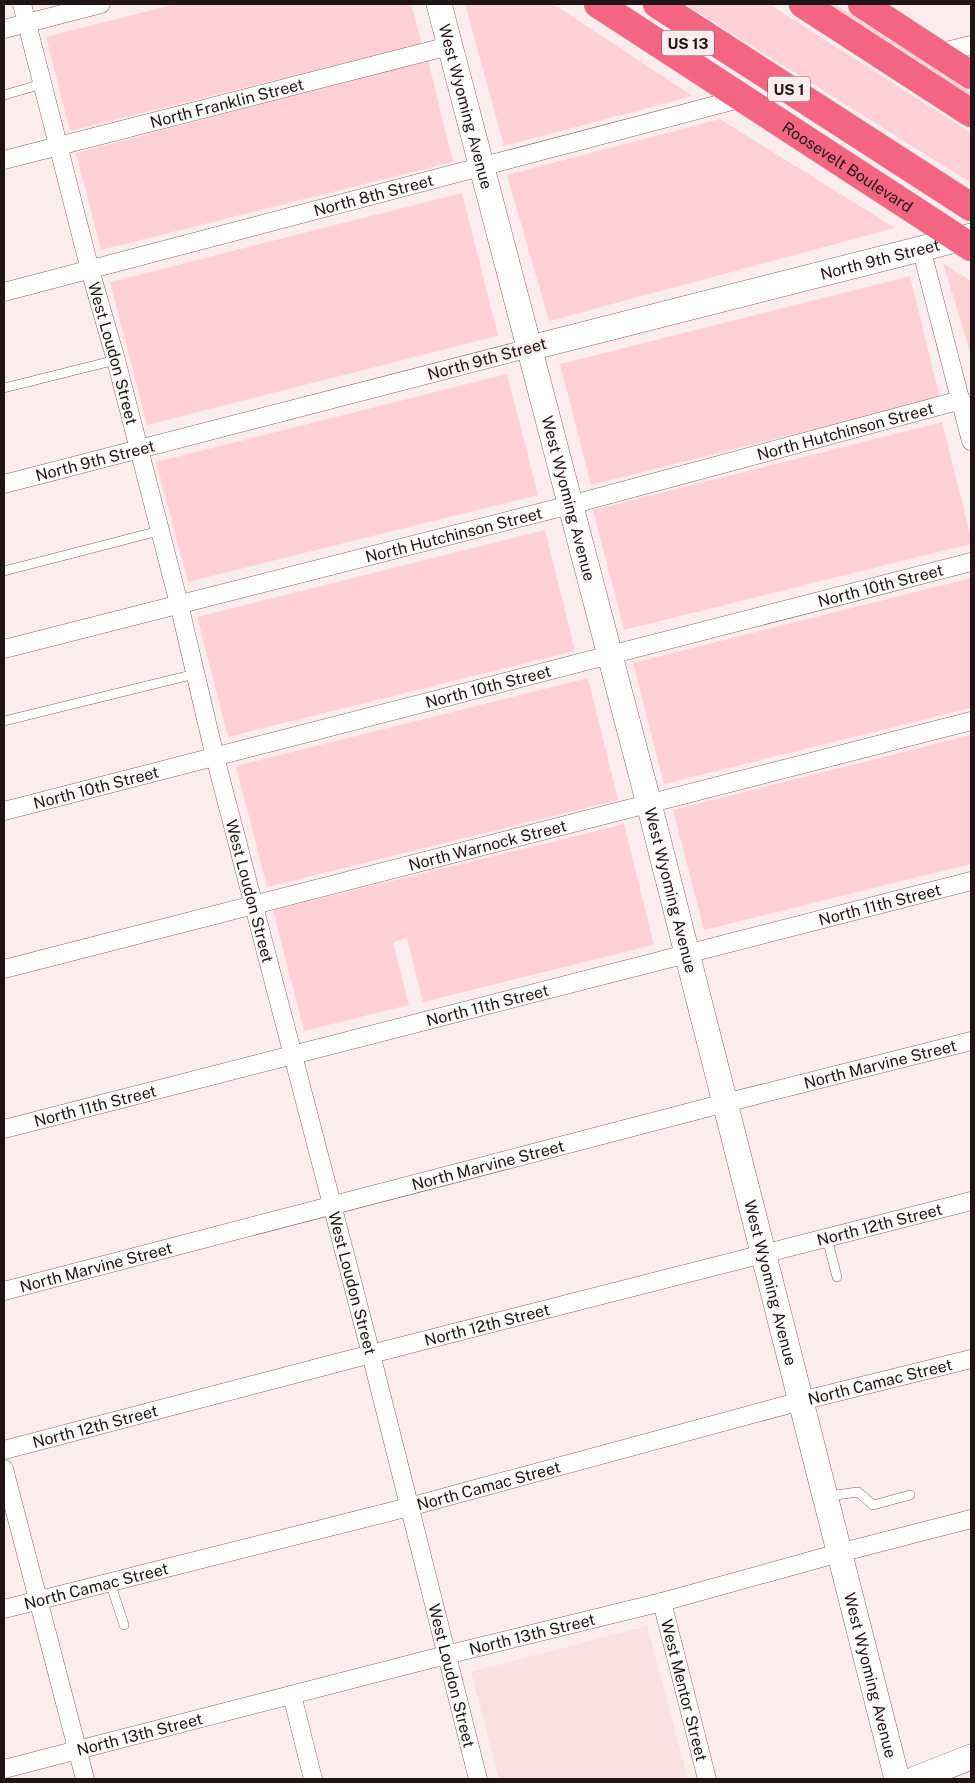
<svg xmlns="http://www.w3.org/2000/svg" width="975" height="1783" viewBox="0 0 975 1783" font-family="'Public Sans',sans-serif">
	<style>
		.built { fill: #fae0e2 }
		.green { fill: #ffd0d5 }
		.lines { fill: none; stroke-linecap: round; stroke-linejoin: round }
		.lane-casing { stroke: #826468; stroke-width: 10 }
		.street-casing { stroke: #826468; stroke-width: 19 }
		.secondary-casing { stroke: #826468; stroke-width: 26 }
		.highway-casing { stroke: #d2d0d0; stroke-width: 29 }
		.lane { stroke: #fff; stroke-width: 9 }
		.street { stroke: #fff; stroke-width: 18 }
		.secondary { stroke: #fff; stroke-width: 25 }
		.highway { stroke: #f46582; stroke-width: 28 }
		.labels { text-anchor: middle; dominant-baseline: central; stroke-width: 5; stroke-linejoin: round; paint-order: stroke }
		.shield { fill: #fbedee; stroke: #625657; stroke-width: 1 }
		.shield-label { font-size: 15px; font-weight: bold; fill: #201516 }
		.street-label { font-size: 16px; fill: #201516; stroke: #fbedee }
	</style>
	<rect width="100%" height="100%" fill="#fbedee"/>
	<!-- built -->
	<path class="built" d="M 647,1626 L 688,1779 L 499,1779 L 471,1672 Z"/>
	<!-- green -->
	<path class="green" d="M 175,4 L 411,4 L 422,44 L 70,131 L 46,37 Z
		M 465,4 L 553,4 L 693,96 L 504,146 Z
		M 685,4 L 769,4 L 971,133 L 971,183 Z
		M 822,4 L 835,4 L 971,92 L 971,100 Z
		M 428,60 L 453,162 L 101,250 L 76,153 Z
		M 720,119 L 895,228 L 549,321 L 507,175 Z
		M 462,193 L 498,336 L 147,425 L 110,282 Z
		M 943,263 L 971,281 L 971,353 L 970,352 Z
		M 910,276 L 940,398 L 591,485 L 560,364 Z
		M 507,374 L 538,495 L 188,582 L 156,462 Z
		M 942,422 L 971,537 L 971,544 L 624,630 L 593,510 Z
		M 545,530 L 575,651 L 228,737 L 197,617 Z
		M 971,578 L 971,708 L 664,784 L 633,663 Z
		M 588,678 L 618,800 L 267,887 L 236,766 Z
		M 971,735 L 971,864 L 704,930 L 673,810 Z
		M 624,824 L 654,945 L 423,1002 L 407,938 L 393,942 L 409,1005 L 304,1031 L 273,910 Z"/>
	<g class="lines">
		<!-- lane casing -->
		<g class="lane-casing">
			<path id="lane" d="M 4,95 L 42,84
				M 4,388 L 116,360
				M 4,571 L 159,531
				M 4,721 L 195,674
				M 827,1238 L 837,1277
				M 828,1496 L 858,1492 L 873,1505 L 910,1495
				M 110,1582 L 124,1625"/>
		</g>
		<!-- street casing -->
		<g class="street-casing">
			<g id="street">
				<path id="s1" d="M 22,4 L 90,270 L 116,360 L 179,604 L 215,757 L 371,1354 L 478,1779"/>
				<path d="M 4,29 L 101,4"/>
				<path d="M 938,53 L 971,45"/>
				<path id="s2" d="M 4,160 L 449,46"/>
				<path d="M 921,248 L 971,441"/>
				<path id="s3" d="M 4,292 L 743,98"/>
				<path id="s4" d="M 4,484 L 530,348"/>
				<path id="s5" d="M 4,649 L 570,505 L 961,400"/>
				<path id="s6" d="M 4,811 L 971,562"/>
				<path id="s7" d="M 4,969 L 971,721"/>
				<path id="s8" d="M 4,1129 L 971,881"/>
				<path id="s9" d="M 4,1291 L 725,1103 L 971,1041"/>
				<path id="s10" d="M 4,1450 L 371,1354 L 971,1201"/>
				<path d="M 4,1469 L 85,1779"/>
				<path id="s11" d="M 662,1602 L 707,1779"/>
				<path id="s12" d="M 4,1609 L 409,1507 L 801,1401 L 971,1359"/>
				<path d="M 292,1695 L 313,1779"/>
				<path id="s13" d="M 4,1769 L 446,1655 L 662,1602 L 839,1553 L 971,1519"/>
			</g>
		</g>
		<!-- secondary casing -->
		<g class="secondary-casing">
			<g id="secondary">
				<path id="s14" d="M 439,4 L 649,804 L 897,1779"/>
				<path id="s15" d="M 530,348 L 971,236"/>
				<path d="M 915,1779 L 971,1757"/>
			</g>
		</g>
		<!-- highway casing -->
		<g class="highway-casing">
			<g id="highway">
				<path id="s16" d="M 598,4 L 971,247"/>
				<path d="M 657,4 L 971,207"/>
				<path d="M 803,4 L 971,113"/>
				<path d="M 862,4 L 971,75"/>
			</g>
		</g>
		<!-- lane -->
		<use href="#lane" class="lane"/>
		<!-- street -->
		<use href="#street" class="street"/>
		<!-- secondary -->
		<use href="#secondary" class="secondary"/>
		<!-- highway -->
		<use href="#highway" class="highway"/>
	</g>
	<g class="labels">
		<!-- shield labels -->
		<g class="shield">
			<rect x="662" y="30.5" width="52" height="25" rx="4"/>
			<rect x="768" y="76.5" width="42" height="25" rx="4"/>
		</g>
		<g class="shield-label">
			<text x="688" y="43">US 13</text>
			<text x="789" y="89">US 1</text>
		</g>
		<!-- street labels -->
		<g class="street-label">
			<text stroke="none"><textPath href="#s2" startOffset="230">North Franklin Street</textPath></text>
			<text stroke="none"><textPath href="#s14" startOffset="106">West Wyoming Avenue</textPath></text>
			<text stroke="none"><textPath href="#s16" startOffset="298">Roosevelt Boulevard</textPath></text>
			<text stroke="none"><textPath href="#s3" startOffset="382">North 8th Street</textPath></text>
			<text stroke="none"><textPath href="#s15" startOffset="361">North 9th Street</textPath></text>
			<text stroke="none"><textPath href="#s1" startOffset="361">West Loudon Street</textPath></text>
			<text transform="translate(487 359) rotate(-15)">North 9th Street</text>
			<text stroke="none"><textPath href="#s5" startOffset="869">North Hutchinson Street</textPath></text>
			<text stroke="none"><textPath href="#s4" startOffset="94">North 9th Street</textPath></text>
			<text stroke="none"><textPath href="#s14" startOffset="511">West Wyoming Avenue</textPath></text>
			<text stroke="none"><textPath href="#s5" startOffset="464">North Hutchinson Street</textPath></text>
			<text stroke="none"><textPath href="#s6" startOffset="905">North 10th Street</textPath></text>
			<text stroke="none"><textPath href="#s6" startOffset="500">North 10th Street</textPath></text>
			<text stroke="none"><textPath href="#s6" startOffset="95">North 10th Street</textPath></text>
			<text stroke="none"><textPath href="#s7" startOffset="499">North Warnock Street</textPath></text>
			<text stroke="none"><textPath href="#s1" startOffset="916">West Loudon Street</textPath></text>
			<text stroke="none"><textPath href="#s14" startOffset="916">West Wyoming Avenue</textPath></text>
			<text stroke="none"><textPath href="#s8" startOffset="904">North 11th Street</textPath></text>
			<text stroke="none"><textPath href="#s8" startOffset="499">North 11th Street</textPath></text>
			<text stroke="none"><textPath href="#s9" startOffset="905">North Marvine Street</textPath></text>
			<text stroke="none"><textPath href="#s8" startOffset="94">North 11th Street</textPath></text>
			<text stroke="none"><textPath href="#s9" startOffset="500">North Marvine Street</textPath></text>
			<text stroke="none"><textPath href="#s10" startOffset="904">North 12th Street</textPath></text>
			<text stroke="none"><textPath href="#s9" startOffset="95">North Marvine Street</textPath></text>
			<text stroke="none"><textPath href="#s1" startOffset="1321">West Loudon Street</textPath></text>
			<text stroke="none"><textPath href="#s14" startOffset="1321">West Wyoming Avenue</textPath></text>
			<text stroke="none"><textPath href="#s10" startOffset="499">North 12th Street</textPath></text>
			<text stroke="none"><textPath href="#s12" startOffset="905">North Camac Street</textPath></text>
			<text stroke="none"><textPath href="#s10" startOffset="94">North 12th Street</textPath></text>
			<text stroke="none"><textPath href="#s12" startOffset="500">North Camac Street</textPath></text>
			<text stroke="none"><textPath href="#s12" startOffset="95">North Camac Street</textPath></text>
			<text stroke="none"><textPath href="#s13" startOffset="545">North 13th Street</textPath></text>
			<text stroke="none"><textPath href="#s1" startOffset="1726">West Loudon Street</textPath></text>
			<text stroke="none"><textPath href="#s14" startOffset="1726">West Wyoming Avenue</textPath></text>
			<text stroke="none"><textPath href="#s11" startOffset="91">West Mentor Street</textPath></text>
			<text stroke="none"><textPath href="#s13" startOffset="140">North 13th Street</textPath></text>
		</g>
	</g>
	<!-- border -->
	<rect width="975" height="1783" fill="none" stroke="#201516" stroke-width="10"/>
</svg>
